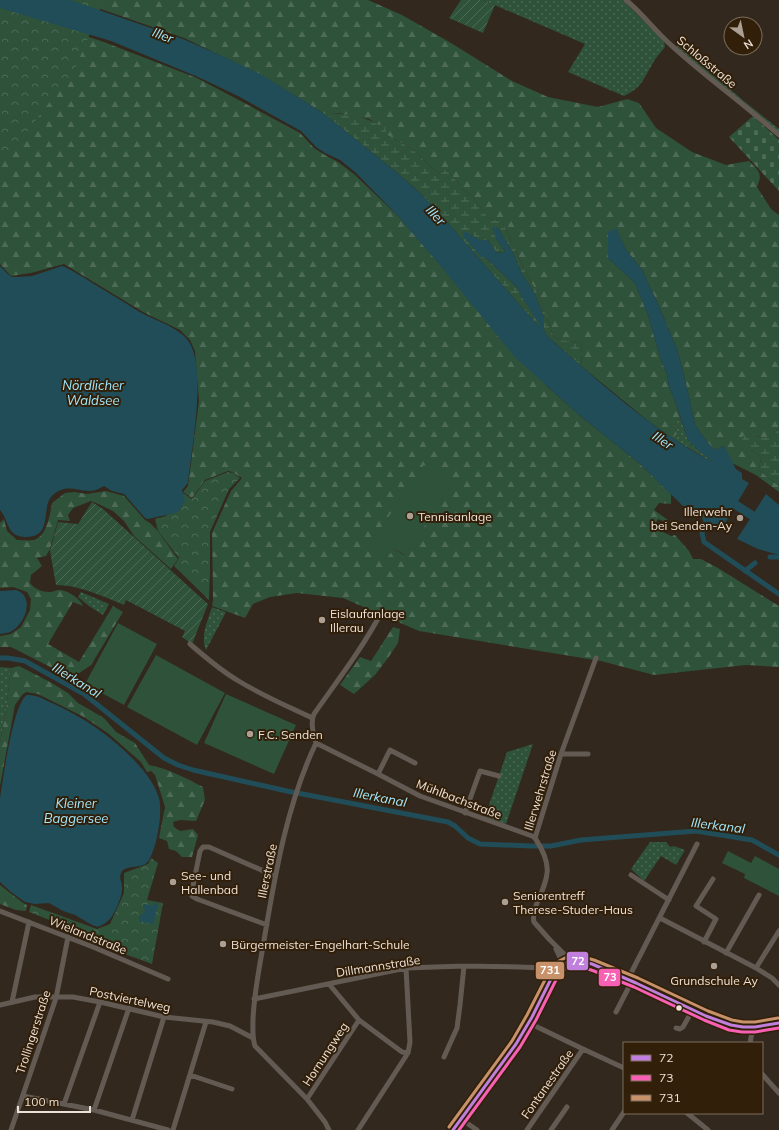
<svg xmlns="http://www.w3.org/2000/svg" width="779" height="1130" viewBox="0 0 779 1130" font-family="Mulish,sans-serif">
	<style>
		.grass { fill: url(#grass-dots) }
		.forest { fill: url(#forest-firs); fill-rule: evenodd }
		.wetland { fill: url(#wetland-marsh) }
		.cemetery { fill: url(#cemetery-stones) }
		.park { fill: url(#park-crowns) }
		.garden { fill: url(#garden-furrows) }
		.pitch { fill: #2f523a }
		.water { fill: #204d58 }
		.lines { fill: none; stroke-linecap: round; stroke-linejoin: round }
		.canal { stroke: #204d58; stroke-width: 5 }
		.river { stroke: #204d58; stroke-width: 9 }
		.minor { stroke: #635b53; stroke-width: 5 }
		.secondary { stroke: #665d53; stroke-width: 7 }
		.bus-1-casing { stroke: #311f0a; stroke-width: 6 }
		.bus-2-casing { stroke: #311f0a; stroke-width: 6 }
		.bus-3-casing { stroke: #311f0a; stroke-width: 6 }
		.bus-1 { stroke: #c07fdc; stroke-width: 3 }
		.bus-2 { stroke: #f860b3; stroke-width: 3 }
		.bus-3 { stroke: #c7916a; stroke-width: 3 }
		.poi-dot { fill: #aca095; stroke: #311f0a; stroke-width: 1.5 }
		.bus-dot { fill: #ede1d5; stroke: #311f0a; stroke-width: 1.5 }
		.labels { text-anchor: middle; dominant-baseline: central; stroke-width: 4; stroke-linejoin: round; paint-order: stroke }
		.street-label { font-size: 12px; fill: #ede1d5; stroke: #311f0a }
		.poi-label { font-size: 12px; fill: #ede1d5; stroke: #311f0a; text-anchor: start }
		.water-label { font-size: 13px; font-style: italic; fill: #a1e8fd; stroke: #311f0a }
		.line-badge { stroke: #311f0a; stroke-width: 1.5 }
		.badge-label { font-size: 11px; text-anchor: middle; font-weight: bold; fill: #fff }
	</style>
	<defs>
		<pattern id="grass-dots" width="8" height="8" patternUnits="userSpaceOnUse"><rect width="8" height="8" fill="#2f523a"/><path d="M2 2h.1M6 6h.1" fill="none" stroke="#4d6b56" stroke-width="1.8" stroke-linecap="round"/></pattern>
		<pattern id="forest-firs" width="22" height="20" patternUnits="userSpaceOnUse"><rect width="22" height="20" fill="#2f523a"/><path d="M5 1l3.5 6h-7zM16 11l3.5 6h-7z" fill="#4d6b56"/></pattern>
		<pattern id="wetland-marsh" width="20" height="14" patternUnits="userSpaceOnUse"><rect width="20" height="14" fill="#2f523a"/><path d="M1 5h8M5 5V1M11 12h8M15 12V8" fill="none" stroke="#4d6b56"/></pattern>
		<pattern id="cemetery-stones" width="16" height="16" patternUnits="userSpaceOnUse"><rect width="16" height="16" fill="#2f523a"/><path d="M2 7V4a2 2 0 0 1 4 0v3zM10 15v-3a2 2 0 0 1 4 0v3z" fill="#4d6b56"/></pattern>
		<pattern id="park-crowns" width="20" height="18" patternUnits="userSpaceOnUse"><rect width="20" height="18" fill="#2f523a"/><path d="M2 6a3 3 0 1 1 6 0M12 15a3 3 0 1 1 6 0" fill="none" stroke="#4d6b56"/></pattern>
		<pattern id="garden-furrows" width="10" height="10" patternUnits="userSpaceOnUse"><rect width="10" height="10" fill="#2f523a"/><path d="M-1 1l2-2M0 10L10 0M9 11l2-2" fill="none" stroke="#4d6b56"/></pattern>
	</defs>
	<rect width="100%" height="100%" fill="#32281d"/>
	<!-- grass -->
	<path class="grass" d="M 483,0 L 623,0 L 664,41 L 665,47 C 661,52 656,57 653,63 C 643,79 643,87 624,96 L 568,72 L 585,44 Z
		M 677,45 L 744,101 L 779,129 L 779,132 L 732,95 L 677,47 Z
		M 680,417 L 688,440 L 698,450 L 718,466 L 672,438 L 677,434 L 674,426 Z
		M 81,592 L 109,604 L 103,615 L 89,606 L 78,597 Z
		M 212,607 L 226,612 L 206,650 C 200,636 208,620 212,607 Z
		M 0,667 L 11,668 L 6,710 L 0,743 Z
		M 533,744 L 506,824 L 485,817 L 507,752 Z
		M 650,842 L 666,842 L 670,847 L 674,846 L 685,850 L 676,865 L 661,856 L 644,881 L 631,869 Z"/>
	<!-- forest -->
	<path class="forest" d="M 75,0 L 368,0 L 402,15 L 451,43 L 512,81 L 548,97 L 598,107 L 627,99 L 639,103 L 656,128 L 692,152 L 726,165 L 749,161 C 759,171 763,173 757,187 L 771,209 L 779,215 L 779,429 L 769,438 L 755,436 L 751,449 L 761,458 L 759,470 L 779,486 L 779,492 L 756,475 L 732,463 L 724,446 L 715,450 L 708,443 L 695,425 L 689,397 L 678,352 L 659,306 L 642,270 L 626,250 L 616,229 L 608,258 L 635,283 L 648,315 L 661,360 L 667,374 L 669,387 L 676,404 L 680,417 L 674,426 L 677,434 L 672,438 L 647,420 L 581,366 L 582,351 L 580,342 L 561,340 L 554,337 L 537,292 L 529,279 L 502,221 L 498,221 L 489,219 L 472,196 L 464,190 L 446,169 L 439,174 L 411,148 L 387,135 L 379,125 L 369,119 L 338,113 L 323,113 L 261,75 L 184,38 Z
		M 0,9 L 59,27 L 104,42 L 197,78 L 235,98 L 300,133 L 314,148 L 325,155 L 338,162 L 354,174 L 397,215 L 548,387 L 578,414 L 640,464 L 671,494 L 671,504 L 659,503 L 654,510 L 668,520 L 666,522 L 658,519 L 653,527 L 671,536 L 675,535 L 689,551 L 693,559 L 701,559 L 718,568 L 779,606 L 779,667 L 746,665 L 654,675 L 601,661 L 419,631 L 343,598 L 297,593 L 270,597 L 253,604 L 245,618 L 212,606 L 213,600 L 212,533 L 231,491 L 242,478 L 232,472 L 228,471 L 205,480 L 192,498 L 183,492 L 188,486 L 199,401 L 195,351 L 190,340 L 180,330 L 143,312 L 64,264 L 31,273 L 11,276 L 0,264 ZM 452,484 L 404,555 L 394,549 Z
		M 106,491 L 124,496 L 145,520 L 150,523 L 157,530 L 178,559 L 171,569 L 134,536 L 124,521 L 113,511 L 94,502 L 91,501 L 73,508 L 68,515 L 70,521 L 58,520 L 50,549 L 46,556 L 37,558 L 42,566 L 31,575 L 30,583 C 35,589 41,592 50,592 C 53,592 56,590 59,590 C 67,590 80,598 83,606 L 73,602 L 48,644 L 79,662 L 113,606 L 123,612 L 91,665 L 72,678 L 11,647 L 0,647 L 0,636 L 11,634 L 21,627 L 30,610 L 31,599 L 27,592 L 13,587 L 0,588 L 0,523 L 4,519 L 7,531 L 17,540 C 22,540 29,541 34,540 C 47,536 50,514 52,503 L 65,493 L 74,492 L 87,494 Z
		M 393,627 L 400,629 L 398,643 L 388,658 L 375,675 L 354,694 L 340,685 L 360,657 L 371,661 Z
		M 19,666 L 50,682 L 68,693 L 78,703 L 104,718 L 116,732 L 135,743 L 149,765 C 169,769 186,778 203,787 L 205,800 L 196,821 L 180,820 L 173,822 L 174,827 L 180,831 L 193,829 L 198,835 L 192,857 L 182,857 L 176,851 L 169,849 L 167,841 L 159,838 L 165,807 L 155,775 L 151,771 L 147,772 L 141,762 L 109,734 L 84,717 L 38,694 L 26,692 L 22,695 L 15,705 L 0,786 L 0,743 L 6,710 L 11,668 Z
		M 0,885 L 23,903 L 27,905 L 26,911 L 16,910 L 0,904 Z"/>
	<!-- wetland -->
	<path class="wetland" d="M 323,113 C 343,113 362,115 379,125 L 384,123 L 387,135 L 411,148 L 439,174 L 446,169 L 464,190 L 472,196 L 489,219 L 498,221 L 502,221 L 529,279 L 537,292 L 554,337 L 561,340 L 580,342 L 582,351 L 581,366 L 547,336 L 544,330 L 544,318 L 535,294 L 521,272 L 513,253 L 498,228 L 496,239 L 501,245 L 505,251 L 503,253 L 496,252 L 488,240 C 480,242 477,239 471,234 L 486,258 L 518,288 L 519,292 L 541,326 L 539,327 L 440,214 L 419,192 L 396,172 Z
		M 779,429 L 779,486 L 759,470 L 761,458 L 751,449 L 741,446 L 743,436 L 755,436 L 769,438 Z"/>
	<!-- cemetery -->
	<path class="cemetery" d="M 753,116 L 779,140 L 779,191 L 729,137 Z"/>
	<!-- park -->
	<path class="park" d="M 0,0 L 104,0 L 75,69 L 0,167 Z
		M 228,472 L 233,473 L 240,478 L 229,489 L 210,532 L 210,573 L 209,600 L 174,566 L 179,558 L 158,531 L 155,519 L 166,516 L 183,493 L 192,499 L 205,481 Z
		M 151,858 L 158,863 L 147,900 L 163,903 L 152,964 L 65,932 L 65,926 L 29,912 L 31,905 L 97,929 L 110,924 L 124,893 L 124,873 L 148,864 Z"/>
	<!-- garden -->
	<path class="garden" d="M 461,0 L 483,0 L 495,5 L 483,33 L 449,18 Z
		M 92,502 L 103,509 L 208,604 L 192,644 L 182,637 L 185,631 L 126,600 L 124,605 C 102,596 79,585 56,585 L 50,551 L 58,522 L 78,524 Z"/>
	<!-- pitch -->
	<path class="pitch" d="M 424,465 L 453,484 L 405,555 L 394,549 L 385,560 L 367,548 Z
		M 118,623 L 157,644 L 124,705 L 85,684 Z
		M 156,655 L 225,693 L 197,745 L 127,707 Z
		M 226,694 L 296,725 L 274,774 L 204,743 Z
		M 728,851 L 751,863 L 755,856 L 779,869 L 779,896 L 744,878 L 745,874 L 722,863 Z"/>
	<!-- water -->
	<path class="water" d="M 0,0 L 70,0 L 183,39 L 222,56 L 262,75 L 323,113 L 396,172 L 419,192 L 440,214 L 539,327 L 540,326 L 519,292 L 518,288 L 486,258 L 481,257 L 463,236 L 463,233 L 464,231 C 473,235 478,242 488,240 L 496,252 L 503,253 L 505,251 L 501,245 L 496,239 L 492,227 L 498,228 L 513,253 L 521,272 L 535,294 L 544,318 L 544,330 L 547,336 C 599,382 652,430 714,463 L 698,450 L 688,440 L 676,404 L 669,387 L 667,374 L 661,360 L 648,315 L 635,283 L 608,258 L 608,232 L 616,228 L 626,250 L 642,270 L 659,306 L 678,352 L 689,397 L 695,425 L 708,443 L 715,450 L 724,446 L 736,469 L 742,473 L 742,479 L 749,483 L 721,530 L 685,508 L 640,464 L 578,414 L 515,357 L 439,264 L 397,215 L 356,173 L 340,160 L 325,153 L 316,147 L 301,131 L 238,96 L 198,77 L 111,41 L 0,8 Z
		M 0,266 L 9,275 L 12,277 L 16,277 L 32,276 L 62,266 L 65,267 C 75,272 85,278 94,284 C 109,293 124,302 138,311 C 152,319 175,326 186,338 C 209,361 191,452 188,483 L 182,490 L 185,501 L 179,511 L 175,513 L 148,519 L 145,518 L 124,494 L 112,491 L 104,486 C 100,488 95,491 90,491 C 76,491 67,484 54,494 C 39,505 55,537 26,537 C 21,537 16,536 12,532 C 7,526 6,517 0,510 Z
		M 766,494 L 779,505 L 779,555 L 758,549 L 737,539 Z
		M 16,590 C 35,596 26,623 12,631 C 9,633 4,633 0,634 L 0,591 Z
		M 27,695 C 36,694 45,700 52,703 C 83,717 111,736 134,760 C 144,771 153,781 158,795 C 164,809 157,847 149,860 C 143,870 130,864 122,871 C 118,879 122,880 122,887 C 123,895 115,914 109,920 C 106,923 102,925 98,927 L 92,925 L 75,915 L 63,911 L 49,903 L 35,904 L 25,902 L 11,892 L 0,882 L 0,798 C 3,780 13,703 27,695 Z
		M 154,903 L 158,904 L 153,924 L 139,921 L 140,915 L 144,914 L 145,909 L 143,908 L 143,904 L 154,906 Z"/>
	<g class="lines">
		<!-- canal -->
		<path class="canal" d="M 704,516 L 706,521 L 702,533 L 704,542 L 779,594
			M 770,557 L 779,557
			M 745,571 L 755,563
			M 0,658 L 8,658 L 25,661 L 84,694 L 164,758 L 178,765 L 193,770 L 287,791 L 448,822 L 455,826 L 468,838 L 480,844 L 532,846 L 551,846 L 581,840 L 696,831 L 752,840 L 779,855"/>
		<!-- river -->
		<path class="river" d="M 726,500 L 736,505 L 779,533"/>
		<!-- minor -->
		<path class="minor" d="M 626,0 C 643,14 655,31 671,45 C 706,77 744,104 779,135
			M 190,644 C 205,657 220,670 237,680 C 261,695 287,706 312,718
			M 316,743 L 378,774 L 420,796 L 532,836 L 535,838
			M 561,754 L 588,754
			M 378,774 L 390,750 L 415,763
			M 465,813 L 480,771 L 499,776
			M 631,875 L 669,900
			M 0,911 L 93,947 L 168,979
			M 660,918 L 756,968 L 772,978 L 779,985
			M 267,925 L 197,899 L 192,896 L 192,891 L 200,851 L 203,847 L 209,847 L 275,876
			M 704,942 L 716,919 L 696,906 L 713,879
			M 556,949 L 563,964
			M 726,953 L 759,895
			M 571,961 L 549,939 L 534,922 C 532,915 535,909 537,903 C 549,876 553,865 535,838 L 561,754 L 596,658
			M 756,968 L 779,931
			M 628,979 L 697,844
			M 329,984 L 359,1020 L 402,1052 L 408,1053
			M 254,999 L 406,968 L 464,966 L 520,967 L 544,968 L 555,971
			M 12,1002 L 29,922
			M 0,1005 L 35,997 L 73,997 L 100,1002 L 164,1017 L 213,1022 L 230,1026 L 253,1038
			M 616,1012 L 632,981
			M 529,1023 L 583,1049 L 624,1068
			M 676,1028 L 680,1029 L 683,1027 L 693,1009
			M 750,1043 L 753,1027
			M 444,1057 L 457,1028 L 460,1005 L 464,966
			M 762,1074 L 779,1093
			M 190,1075 L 232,1089
			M 23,1096 L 94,1110 L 168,1130
			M 307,1099 L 359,1020
			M 64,1104 L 100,1002
			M 94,1110 L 129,1008
			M 687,1113 L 708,1130
			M 461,1119 L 477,1130
			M 132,1120 L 164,1017
			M 11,1130 L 56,998 L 68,937
			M 173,1130 L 206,1022
			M 329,1130 L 325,1122 L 307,1099 L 255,1046 C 252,1037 253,1028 253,1019 C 254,996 258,974 262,952 C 274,882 285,808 316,743 C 313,734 310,723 314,714 C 337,681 362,649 381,613
			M 358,1130 L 408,1053 L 410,1042 L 406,968
			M 527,1130 L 583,1049
			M 551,1130 L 567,1107
			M 612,1130 L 624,1112"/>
		<!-- secondary -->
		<path class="secondary" d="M 453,1130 C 474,1101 496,1074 516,1044 C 531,1021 542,996 555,971 C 560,965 567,961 576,961 C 586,961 598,967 608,971 C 633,980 658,993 683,1005 C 698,1012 714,1020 731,1025 C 747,1029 763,1027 779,1023"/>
		<!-- bus-1 casing -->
		<g class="bus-1-casing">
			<path id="bus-1" d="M 453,1130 L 516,1044 L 532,1017 L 555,971 L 561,965 L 573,961 L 580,961 L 592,964 L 636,983 L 706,1016 L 731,1025 L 743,1027 L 755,1027 L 779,1023"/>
		</g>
		<!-- bus-2 casing -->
		<g class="bus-2-casing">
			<path id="bus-2" d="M 459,1130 L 520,1047 L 536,1020 L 559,974 L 568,967 L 579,966 L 594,971 L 634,987 L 704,1020 L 729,1030 L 742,1032 L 755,1032 L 779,1028"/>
		</g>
		<!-- bus-3 casing -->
		<g class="bus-3-casing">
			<path id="bus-3" d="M 449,1127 L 512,1041 L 527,1015 L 551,968 L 559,961 L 565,958 L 572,956 L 580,956 L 594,960 L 638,978 L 708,1011 L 732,1020 L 743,1022 L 755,1022 L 778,1018"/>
		</g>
		<!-- bus-1 -->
		<use href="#bus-1" class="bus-1"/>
		<!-- bus-2 -->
		<use href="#bus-2" class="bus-2"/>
		<!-- bus-3 -->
		<use href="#bus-3" class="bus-3"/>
	</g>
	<!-- markers -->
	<g class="poi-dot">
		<circle cx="410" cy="516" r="4"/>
		<circle cx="740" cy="518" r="4"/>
		<circle cx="322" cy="620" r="4"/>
		<circle cx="250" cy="734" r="4"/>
		<circle cx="173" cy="882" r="4"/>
		<circle cx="505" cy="902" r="4"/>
		<circle cx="223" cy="944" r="4"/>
		<circle cx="714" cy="966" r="4"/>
	</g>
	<circle class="bus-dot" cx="679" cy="1008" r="3.5"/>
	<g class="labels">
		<!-- street labels -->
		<g class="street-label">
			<text transform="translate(707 62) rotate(40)">Schloßstraße</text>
			<text transform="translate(540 790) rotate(-73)">Illerwehrstraße</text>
			<text transform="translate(459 799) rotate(21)">Mühlbachstraße</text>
			<text transform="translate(267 871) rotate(-78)">Illerstraße</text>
			<text transform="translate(88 935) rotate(22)">Wielandstraße</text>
			<text transform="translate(378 966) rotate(-9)">Dillmannstraße</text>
			<text transform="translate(130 999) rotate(12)">Postviertelweg</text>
			<text transform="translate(33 1032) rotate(-72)">Trollingerstraße</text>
			<text transform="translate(325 1054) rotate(-57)">Hornungweg</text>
			<text transform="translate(547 1084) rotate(-55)">Fontanestraße</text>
		</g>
		<!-- poi labels -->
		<g class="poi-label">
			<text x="732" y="511" text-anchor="end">Illerwehr<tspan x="732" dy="14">bei Senden-Ay</tspan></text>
			<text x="418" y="516">Tennisanlage</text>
			<text x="330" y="613">Eislaufanlage<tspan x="330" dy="14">Illerau</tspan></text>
			<text x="258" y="734">F.C. Senden</text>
			<text x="181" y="875">See- und<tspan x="181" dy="14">Hallenbad</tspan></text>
			<text x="513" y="895">Seniorentreff<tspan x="513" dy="14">Therese-Studer-Haus</tspan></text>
			<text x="231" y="944">Bürgermeister-Engelhart-Schule</text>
			<text x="714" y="980" text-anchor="middle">Grundschule Ay</text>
		</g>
		<!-- water labels -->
		<g class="water-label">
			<text transform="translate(163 35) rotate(21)">Iller</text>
			<text transform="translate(436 215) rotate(47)">Iller</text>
			<text x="93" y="385">Nördlicher<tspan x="93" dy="15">Waldsee</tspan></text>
			<text transform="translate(663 440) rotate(34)">Iller</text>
			<text transform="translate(77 680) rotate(32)">Illerkanal</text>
			<text transform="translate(380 797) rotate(11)">Illerkanal</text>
			<text x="76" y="803">Kleiner<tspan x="76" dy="15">Baggersee</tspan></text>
			<text transform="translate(718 825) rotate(7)">Illerkanal</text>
		</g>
	</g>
	<g class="line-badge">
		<rect x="566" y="951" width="23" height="20" rx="4" fill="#c07fdc"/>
		<rect x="535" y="961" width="30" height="19" rx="4" fill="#c7916a"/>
		<rect x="598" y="968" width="23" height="19" rx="4" fill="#f860b3"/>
	</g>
	<g class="badge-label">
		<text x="578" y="965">72</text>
		<text x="550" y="974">731</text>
		<text x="610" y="981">73</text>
	</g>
	<!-- legend -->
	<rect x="623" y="1042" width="140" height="72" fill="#311f0a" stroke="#7c6d5b"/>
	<rect x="631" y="1055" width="20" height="6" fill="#c07fdc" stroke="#7c6d5b"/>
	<text x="659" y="1062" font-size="12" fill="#ede1d5">72</text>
	<rect x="631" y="1075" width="20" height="6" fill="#f860b3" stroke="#7c6d5b"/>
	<text x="659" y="1082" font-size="12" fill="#ede1d5">73</text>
	<rect x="631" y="1095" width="20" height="6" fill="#c7916a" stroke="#7c6d5b"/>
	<text x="659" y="1102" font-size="12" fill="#ede1d5">731</text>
	<!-- north arrow -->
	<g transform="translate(743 36) rotate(147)"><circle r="19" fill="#311f0a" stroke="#7c6d5b"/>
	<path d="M0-3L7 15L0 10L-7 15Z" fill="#aca095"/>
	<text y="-6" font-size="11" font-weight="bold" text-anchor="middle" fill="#ede1d5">N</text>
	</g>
	<!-- scale -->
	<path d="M18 1106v6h72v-6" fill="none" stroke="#ede1d5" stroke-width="2"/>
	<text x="24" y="1106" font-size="12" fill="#ede1d5" stroke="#311f0a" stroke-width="3" paint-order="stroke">100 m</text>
</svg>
